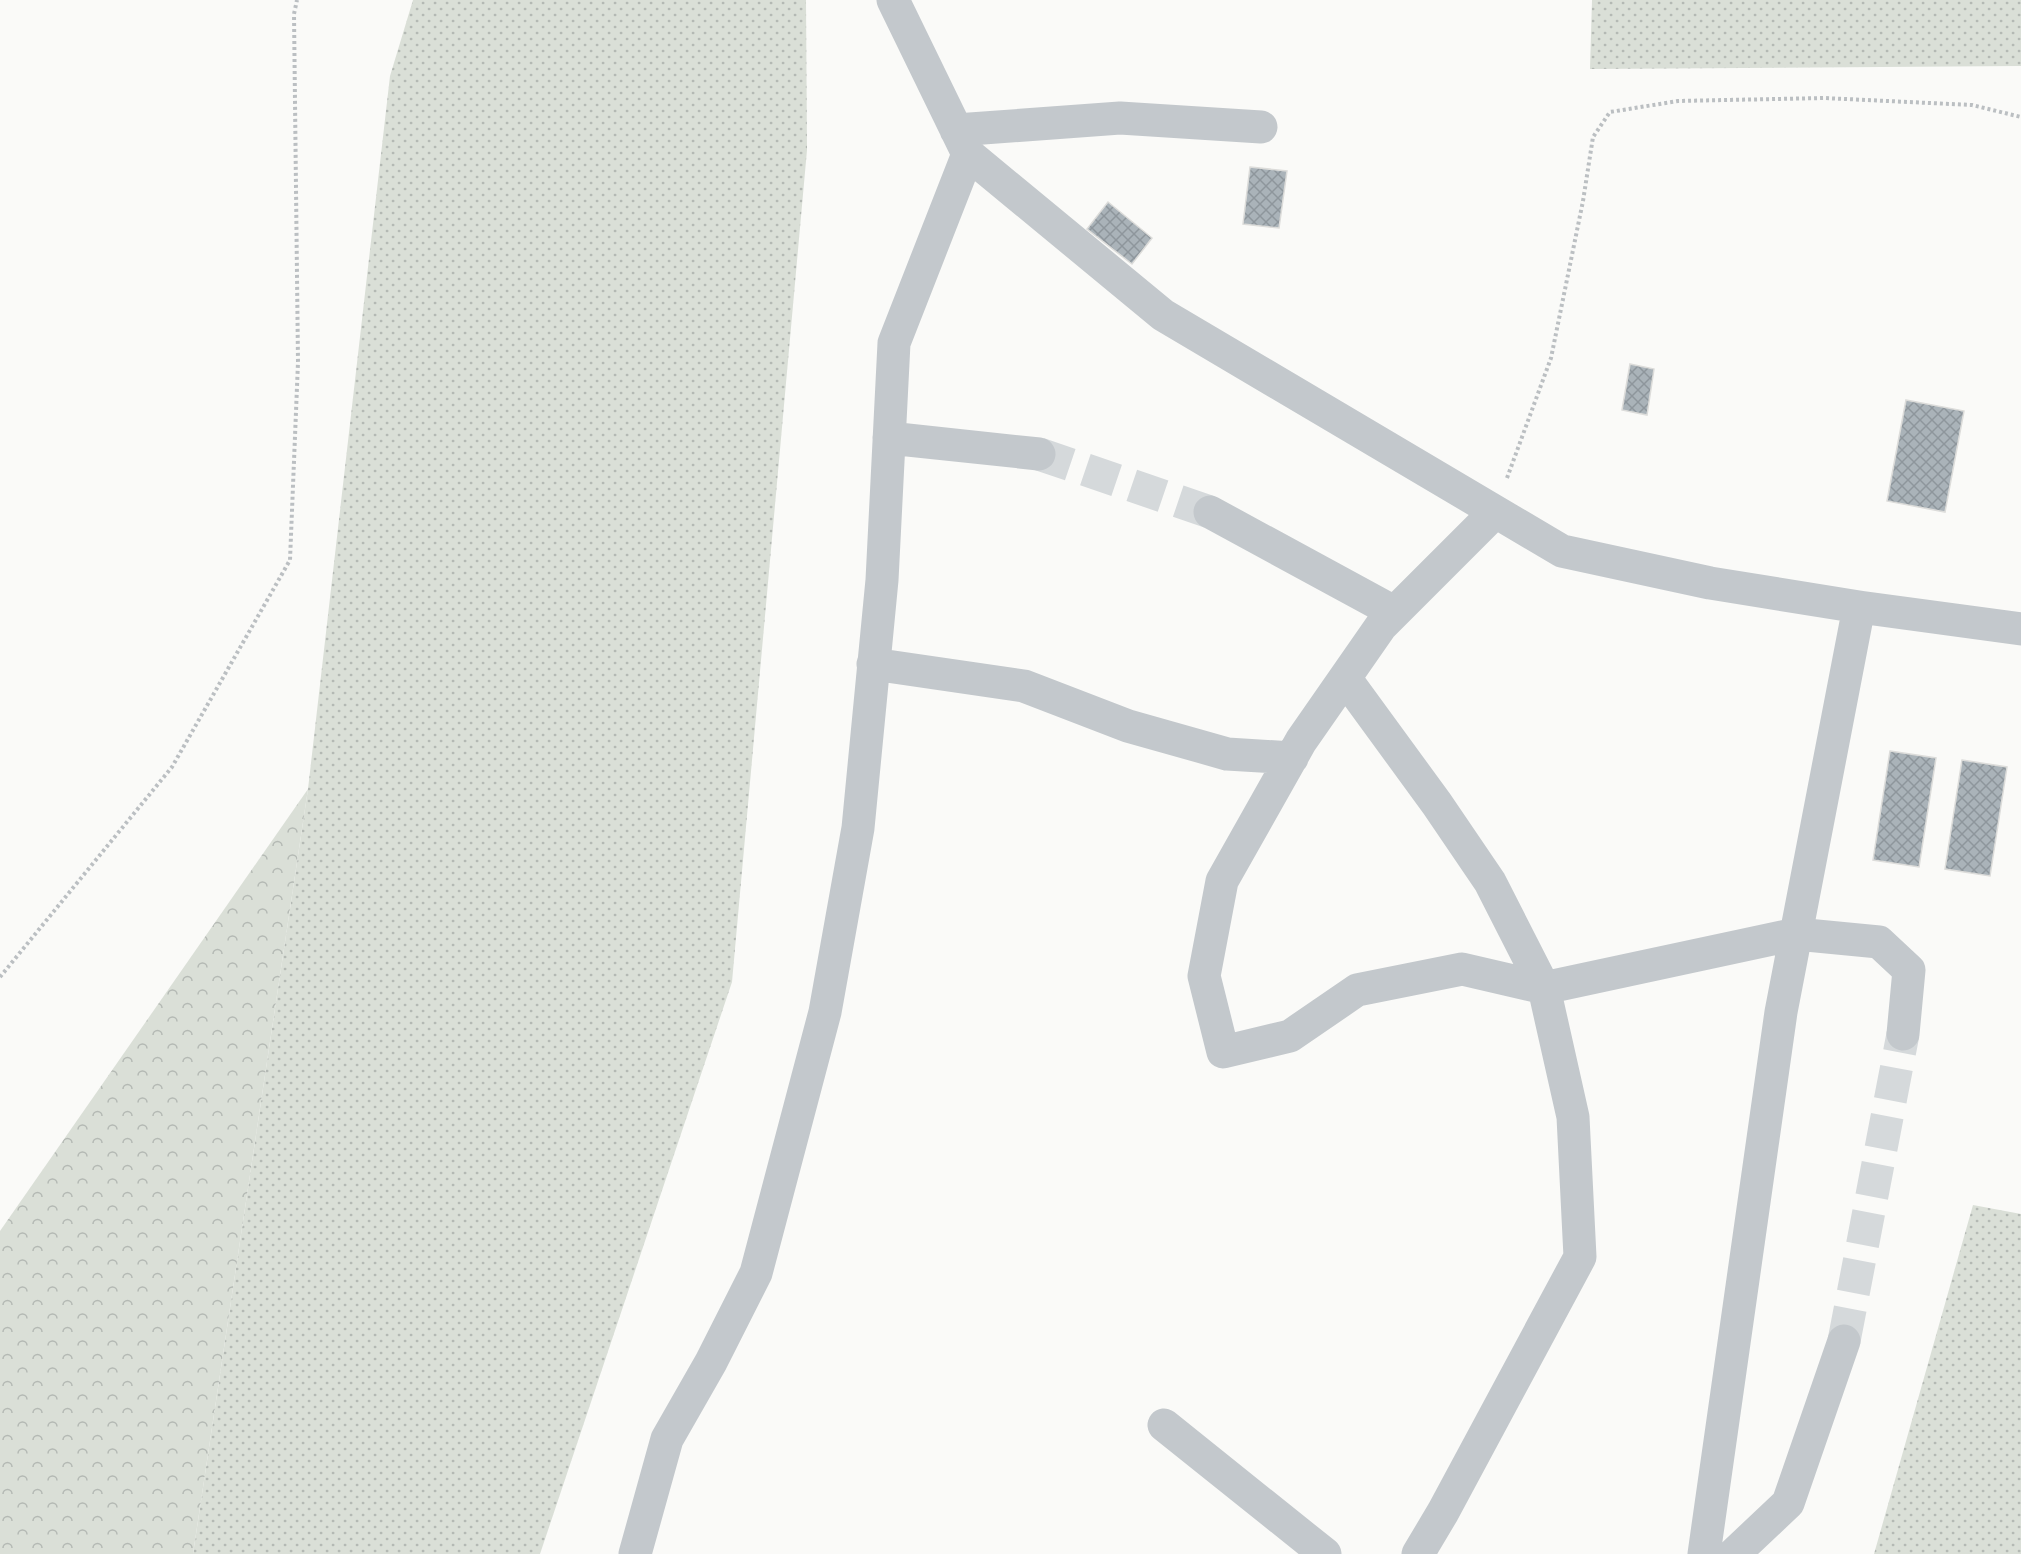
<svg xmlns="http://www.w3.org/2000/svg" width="2021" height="1554" viewBox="0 0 2021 1554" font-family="Ubuntu,sans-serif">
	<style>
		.grass { fill: url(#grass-dots) }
		.forest { fill: url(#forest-crowns) }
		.building { fill: url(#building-cross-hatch); stroke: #dcdcda; stroke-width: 1.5 }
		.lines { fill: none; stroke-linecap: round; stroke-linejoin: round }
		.minor-tunnel { stroke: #d5d9db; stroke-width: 33; stroke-dasharray: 33 16; stroke-linecap: butt }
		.path { stroke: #bbbfc2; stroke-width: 4; stroke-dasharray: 3 3; stroke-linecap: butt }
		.minor { stroke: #c3c8cc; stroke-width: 33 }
	</style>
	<defs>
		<pattern id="grass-dots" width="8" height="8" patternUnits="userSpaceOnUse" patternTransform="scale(1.5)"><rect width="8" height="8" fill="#dadfd7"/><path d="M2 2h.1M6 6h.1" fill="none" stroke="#b4b9b4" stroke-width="1.8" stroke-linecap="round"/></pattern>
		<pattern id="forest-crowns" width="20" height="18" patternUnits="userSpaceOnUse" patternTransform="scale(1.5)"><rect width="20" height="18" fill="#dadfd7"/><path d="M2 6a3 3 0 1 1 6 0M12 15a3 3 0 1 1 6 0" fill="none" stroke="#b4b9b4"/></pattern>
		<pattern id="building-cross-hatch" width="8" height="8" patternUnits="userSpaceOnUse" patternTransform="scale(1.5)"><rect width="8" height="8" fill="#aab3b9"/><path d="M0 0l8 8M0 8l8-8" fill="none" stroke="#8e969c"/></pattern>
	</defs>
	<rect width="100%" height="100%" fill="#fafaf8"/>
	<!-- grass -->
	<path class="grass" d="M 413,0 L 806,0 L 807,150 L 732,982 L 540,1554 L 193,1554 L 308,789 L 390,76 Z
		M 1592,0 L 2021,0 L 2021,66 L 1590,69 Z
		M 1973,1205 L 2021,1214 L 2021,1554 L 1874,1554 Z"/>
	<!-- forest -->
	<path class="forest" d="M 308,789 L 193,1554 L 0,1554 L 0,1231 Z"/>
	<!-- building -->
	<path class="building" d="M 1250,167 L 1287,171 L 1279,228 L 1243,224 Z
		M 1108,202 L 1152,238 L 1132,264 L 1087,229 Z
		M 1630,364 L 1654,369 L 1647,415 L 1622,410 Z
		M 1906,400 L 1964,411 L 1945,512 L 1887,501 Z
		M 1890,751 L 1936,758 L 1919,867 L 1873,860 Z
		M 1962,760 L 2007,767 L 1990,876 L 1945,869 Z"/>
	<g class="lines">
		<!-- minor-tunnel -->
		<path class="minor-tunnel" d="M 1039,454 L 1210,512
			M 1844,1341 L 1903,1034"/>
		<!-- path -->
		<path class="path" d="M 1507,478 L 1551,358 L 1583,201 L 1593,137 L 1610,112 L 1678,101 L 1824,98 L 1972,105 L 2021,117
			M 0,977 L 172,767 L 290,560 L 298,362 L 294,14 L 297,0"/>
		<!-- minor -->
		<path class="minor" d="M 893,0 L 968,154 L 1163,315 L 1562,551 L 1710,583 L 1859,607 L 2021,629
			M 956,130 L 1120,118 L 1261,127
			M 889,438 L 1039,454
			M 1210,512 L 1394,612
			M 1495,512 L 1381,626 L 1301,741 L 1222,881 L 1204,976 L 1223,1052 L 1290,1036 L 1357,990 L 1462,969 L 1544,988 L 1796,934 L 1879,942 L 1909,970 L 1903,1034
			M 873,664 L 1024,686 L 1128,726 L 1227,754 L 1292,758
			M 1345,678 L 1437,804 L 1490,882 L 1544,988 L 1573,1117 L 1580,1257 L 1443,1512 L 1418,1554
			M 1164,1425 L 1325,1554
			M 635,1554 L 667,1439 L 711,1362 L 756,1273 L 825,1012 L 858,828 L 882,580 L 894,343 L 968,154
			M 1704,1554 L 1781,1012 L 1859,607
			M 1734,1554 L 1788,1503 L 1844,1341"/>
	</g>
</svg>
